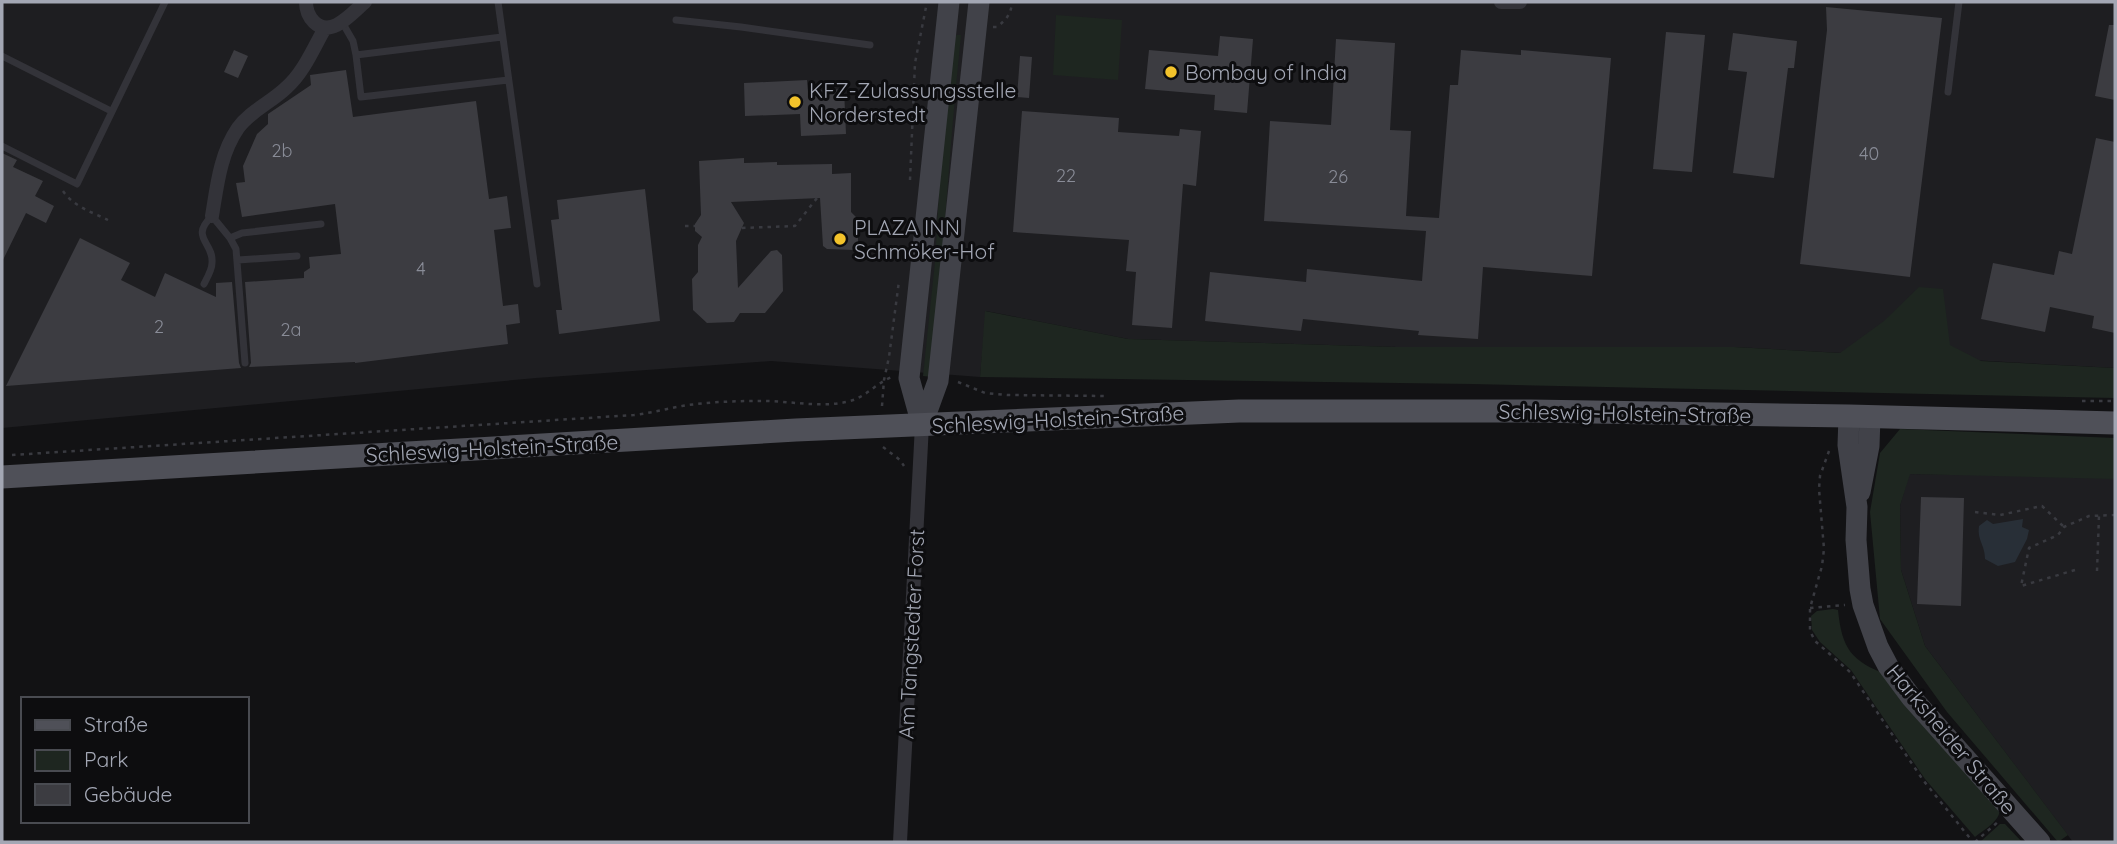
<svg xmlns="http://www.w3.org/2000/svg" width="2117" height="844" viewBox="0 0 2117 844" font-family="Quicksand,sans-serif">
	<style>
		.built { fill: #1e1e21 }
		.green { fill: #1e2620 }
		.water { fill: #282f37 }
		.building { fill: #3c3c41 }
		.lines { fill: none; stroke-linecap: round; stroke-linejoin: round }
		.path { stroke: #393a40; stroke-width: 2.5; stroke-dasharray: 3.5 5; stroke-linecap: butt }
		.lane { stroke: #333339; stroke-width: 7 }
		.street { stroke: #333339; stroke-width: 14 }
		.secondary { stroke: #414249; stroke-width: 21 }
		.primary { stroke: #4f5058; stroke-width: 23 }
		.poi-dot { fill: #f3c32b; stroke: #0d0d0f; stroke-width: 2.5 }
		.labels { text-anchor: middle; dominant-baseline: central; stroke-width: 6; stroke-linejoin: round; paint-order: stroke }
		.number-label { font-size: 18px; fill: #898c97 }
		.poi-label { font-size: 21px; fill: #a3a7b4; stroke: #0d0d0f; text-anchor: start }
		.street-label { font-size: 21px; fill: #a3a7b4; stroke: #0d0d0f }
	</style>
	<rect width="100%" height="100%" fill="#121214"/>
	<!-- built -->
	<path class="built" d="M 2,2 L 2115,2 L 2115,368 L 1734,347 L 1396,347 L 1128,339 L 986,311 L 980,377 L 771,361 L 536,378 L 2,428 Z
		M 1909,474 L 2115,476 L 2115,842 L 2073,842 L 1925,646 L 1901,570 L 1900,506 Z"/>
	<!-- green -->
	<path class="green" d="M 1056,15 L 1122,20 L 1118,80 L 1053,75 Z
		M 953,35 L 961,35 C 949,149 943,263 932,377 L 923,376 L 935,262 L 942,140 Z
		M 1919,287 L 1943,289 L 1950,345 L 1981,361 L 2115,368 L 2115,398 L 1472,384 L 980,377 L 985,311 L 1128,339 L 1396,347 L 1734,347 L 1840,353 L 1884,321 Z
		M 1900,429 L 2115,438 L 2115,479 L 1910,474 L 1900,506 L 1901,570 L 1925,646 L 2068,835 L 2058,842 L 1947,712 L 1880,619 L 1870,512 L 1880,453 Z
		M 1833,609 L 1838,610 C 1842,649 1851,661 1888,675 L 2000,807 C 2001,821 1985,829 1975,837 L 1925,779 L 1851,670 L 1820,642 L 1812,630 L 1811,616 L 1817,611 Z
		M 2000,824 L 2005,824 L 2022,842 L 1980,842 Z"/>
	<!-- water -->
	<path class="water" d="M 2023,519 L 2022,527 L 2029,530 L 2027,539 L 2015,562 L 1998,566 L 1985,559 C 1985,544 1977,541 1979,526 L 1987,520 L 1993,524 Z"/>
	<!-- building -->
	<path class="building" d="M 1826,7 L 1942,18 L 1910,277 L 1800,264 L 1827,30 Z
		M 2109,25 L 2115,25 L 2115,100 L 2095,96 Z
		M 1666,32 L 1705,35 L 1692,172 L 1653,169 Z
		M 1733,33 L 1797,41 L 1794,68 L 1788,68 L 1774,178 L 1733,173 L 1747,72 L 1728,70 Z
		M 1220,36 L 1253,39 L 1247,113 L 1214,110 L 1215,95 L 1145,89 L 1149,50 L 1218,56 Z
		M 1336,39 L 1395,43 L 1390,130 L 1411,131 L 1406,216 L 1439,218 L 1450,85 L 1458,85 L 1461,50 L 1521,55 L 1521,50 L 1611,58 L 1592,276 L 1483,267 L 1478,339 L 1418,335 L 1419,331 L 1303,319 L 1301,331 L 1205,321 L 1210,272 L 1306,282 L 1307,269 L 1422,281 L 1426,231 L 1264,221 L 1270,121 L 1331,125 Z
		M 234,50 L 248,56 L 238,78 L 224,72 Z
		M 1020,56 L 1032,57 L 1029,98 L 1017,97 Z
		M 346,70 L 353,117 L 476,101 L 489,199 L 507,196 L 511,228 L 494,230 L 503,306 L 518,304 L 520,323 L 506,325 L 508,344 L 355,363 L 355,362 L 249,367 L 251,363 L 245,282 L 304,278 L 304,272 L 310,268 L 309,257 L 341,254 L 335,204 L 242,217 L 236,183 L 245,182 L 243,166 L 257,134 L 268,124 L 268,114 L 311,85 L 310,75 Z
		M 807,80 L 808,91 L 844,89 L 846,134 L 801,136 L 800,114 L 745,116 L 744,83 Z
		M 1022,111 L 1119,118 L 1118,132 L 1179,136 L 1180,129 L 1201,131 L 1196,186 L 1183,184 L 1172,328 L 1132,325 L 1136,272 L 1126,271 L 1129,240 L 1013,232 Z
		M 2096,138 L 2115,142 L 2115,333 L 2092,328 L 2094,316 L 2050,307 L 2045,332 L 1981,319 L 1993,263 L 2054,275 L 2059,251 L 2072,254 Z
		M 2,153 L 17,160 L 13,167 L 43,181 L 35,196 L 54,206 L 46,223 L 26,213 L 2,262 Z
		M 744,158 L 744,163 L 777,162 L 777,165 L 832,164 L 832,174 L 851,173 L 851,212 L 858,219 L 858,246 L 854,250 L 827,249 L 823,246 L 820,198 L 731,202 L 744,223 L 736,241 L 738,288 L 771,251 L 777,250 L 782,255 L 783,291 L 765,313 L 740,313 L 734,322 L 707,323 L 693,310 L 692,279 L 698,272 L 698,245 L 702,237 L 695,231 L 695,224 L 701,215 L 699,161 Z
		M 645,189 L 660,321 L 559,334 L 556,310 L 562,310 L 551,220 L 559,219 L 557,200 Z
		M 80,238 L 130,263 L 121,280 L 155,297 L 165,273 L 216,297 L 216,283 L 232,282 L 239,363 L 241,368 L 6,386 Z
		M 1921,497 L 1964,498 L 1961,606 L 1917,604 Z"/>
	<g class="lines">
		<!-- path -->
		<path class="path" d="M 993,27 L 997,27 C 1007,19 1011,14 1012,2
			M 910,180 L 915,63 L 927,2
			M 63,191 C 74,207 92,212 108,220
			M 685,226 L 695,226
			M 742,228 L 795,226 L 817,198
			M 958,382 L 985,393 L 1007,395 L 1106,396
			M 2082,401 L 2115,401
			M 882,406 L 884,380 L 889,357 L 899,281
			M 883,447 L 900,460 L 904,466
			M 1829,451 L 1820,476 L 1819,489 L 1824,549 L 1822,566 L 1810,608 L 1810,631 L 1815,641 L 1850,672 L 1923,780 L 1973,842
			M 12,455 L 634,415 C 651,413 666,409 682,406 C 707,402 733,401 758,401 C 788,400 820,409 850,401 C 866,397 876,383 892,377
			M 1975,512 L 2000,515 L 2042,506 L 2064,527
			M 2075,570 L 2021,586 L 2029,548 L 2058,535 L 2064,527 L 2089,516 L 2115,515
			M 2097,571 L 2099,516
			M 1810,608 L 1845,605
			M 1975,842 L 1999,821"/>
		<!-- lane -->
		<path class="lane" d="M 498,2 L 537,284
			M 676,20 L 741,27 L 870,45
			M 342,22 L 353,41 L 356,55
			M 502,37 L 356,55 L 361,97 L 508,80
			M 2,56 L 111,111
			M 1948,92 L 1959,2
			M 2,146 L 77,184 L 165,2
			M 230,238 L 242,233 L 321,224
			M 238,260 L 297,256
			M 204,284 C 207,278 212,270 212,263 C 214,242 189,238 212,216 L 230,238 L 236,249 L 245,363"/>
		<!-- street -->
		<path class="street" d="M 306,2 C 306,10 308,16 314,22 C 331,39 352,13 365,2
			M 1501,2 L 1520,2
			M 212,216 C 217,186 220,154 238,128 C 250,111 272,102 287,87 C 304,72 314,47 325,28
			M 900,842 L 922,425"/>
		<!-- secondary -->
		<path class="secondary" d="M 1849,416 L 1848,445 L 1857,507 L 1856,540 L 1860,589 L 1863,605 L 1878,647 L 1888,666 L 1911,697 L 2040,842
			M 922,425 L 938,381 L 979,2
			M 922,425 L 909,378 L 949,2
			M 1860,492 L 1869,446 L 1870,417"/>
		<!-- primary -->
		<path class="primary" d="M 2,477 L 796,430 L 1239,411 L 1531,411 L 1849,416 L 2115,423"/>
	</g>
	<!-- markers -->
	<g class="poi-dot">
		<circle cx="1171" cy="72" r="7"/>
		<circle cx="795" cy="102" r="7"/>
		<circle cx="840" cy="239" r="7"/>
	</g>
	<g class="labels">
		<!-- number labels -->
		<g class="number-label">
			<text x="282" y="150">2b</text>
			<text x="1869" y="153">40</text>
			<text x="1066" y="175">22</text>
			<text x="1338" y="176">26</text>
			<text x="421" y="268">4</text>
			<text x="159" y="326">2</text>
			<text x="291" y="329">2a</text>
		</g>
		<!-- poi labels -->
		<g class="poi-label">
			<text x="1185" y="72">Bombay of India</text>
			<text x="809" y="90">KFZ-Zulassungsstelle<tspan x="809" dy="24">Norderstedt</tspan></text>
			<text x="854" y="227">PLAZA INN<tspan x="854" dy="24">Schmöker-Hof</tspan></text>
		</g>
		<!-- street labels -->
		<g class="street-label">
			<text transform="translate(1625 413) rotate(1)">Schleswig-Holstein-Straße</text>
			<text transform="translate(1058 419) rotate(-3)">Schleswig-Holstein-Straße</text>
			<text transform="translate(492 448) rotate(-3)">Schleswig-Holstein-Straße</text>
			<text transform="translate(911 634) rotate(-87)">Am Tangstedter Forst</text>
			<text transform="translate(1952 739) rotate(50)">Harksheider Straße</text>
		</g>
	</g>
	<!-- border -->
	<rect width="2117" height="844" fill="none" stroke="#a3a7b4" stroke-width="7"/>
	<!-- legend -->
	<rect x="21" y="697" width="228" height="126" fill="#0d0d0f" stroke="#494b51" stroke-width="2"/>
	<rect x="35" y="720" width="35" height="10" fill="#4f5058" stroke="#494b51" stroke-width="2"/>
	<text x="84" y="732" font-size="21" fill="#a3a7b4">Straße</text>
	<rect x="35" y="750" width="35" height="21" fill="#1e2620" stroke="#494b51" stroke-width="2"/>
	<text x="84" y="767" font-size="21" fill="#a3a7b4">Park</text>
	<rect x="35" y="784" width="35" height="21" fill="#3c3c41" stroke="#494b51" stroke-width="2"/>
	<text x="84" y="802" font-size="21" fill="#a3a7b4">Gebäude</text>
</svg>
